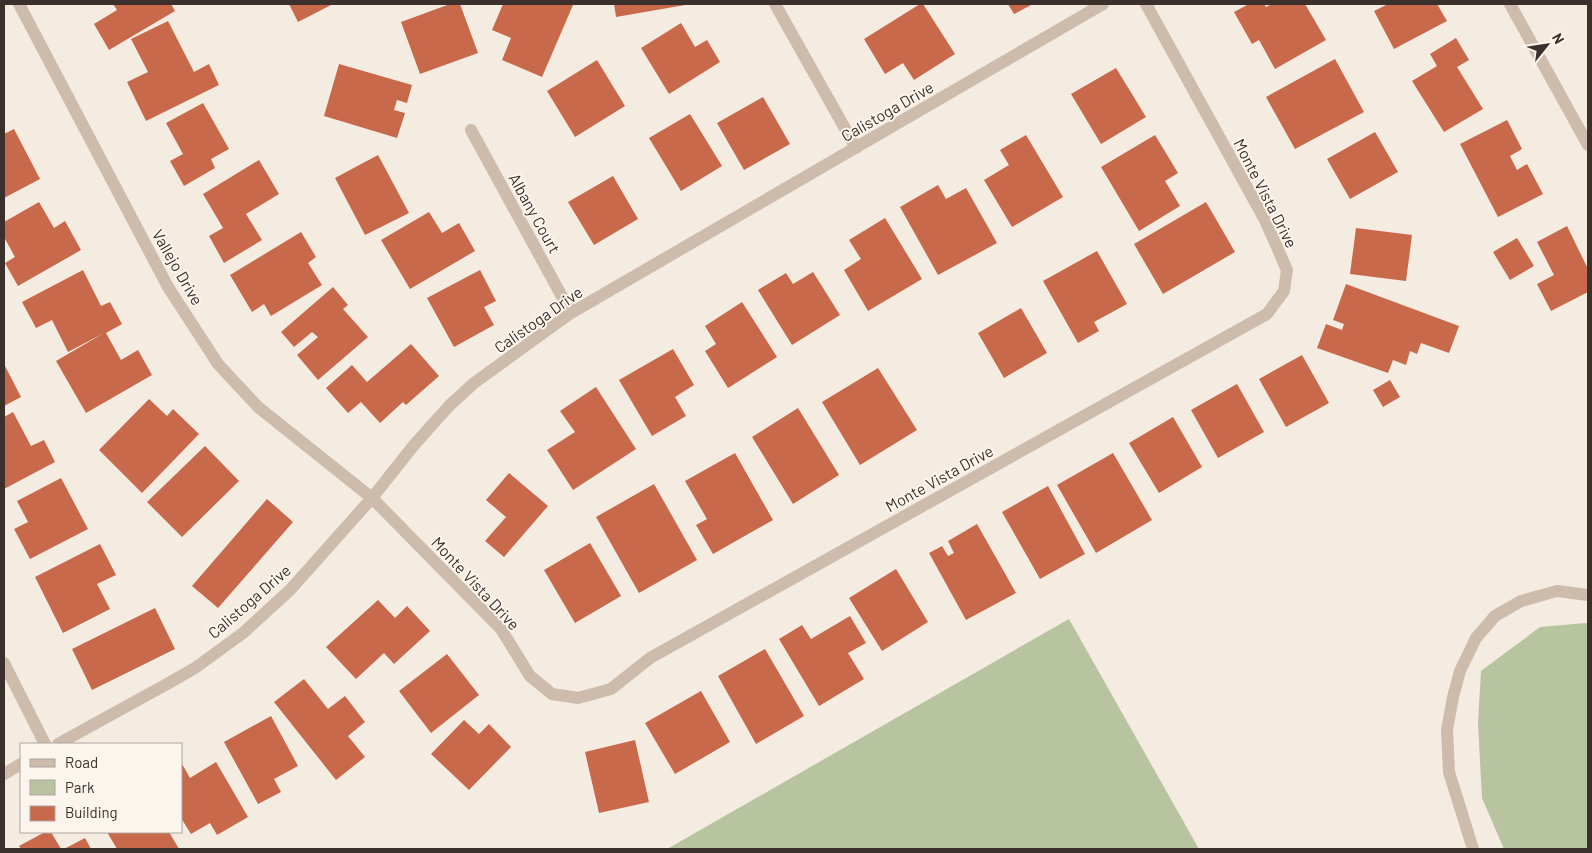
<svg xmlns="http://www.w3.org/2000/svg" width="1592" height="853" viewBox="0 0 1592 853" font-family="Barlow,sans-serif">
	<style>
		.green { fill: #b8c4a0 }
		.building { fill: #c8694b }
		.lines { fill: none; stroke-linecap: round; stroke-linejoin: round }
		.service { stroke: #cdbbac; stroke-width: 12 }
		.minor { stroke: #cdbbac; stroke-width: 12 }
		.labels { text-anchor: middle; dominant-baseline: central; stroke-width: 4; stroke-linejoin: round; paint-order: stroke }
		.street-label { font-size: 16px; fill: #3b302b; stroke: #fbf5ee }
	</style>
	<rect width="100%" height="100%" fill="#f4ebe1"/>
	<!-- green -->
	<path class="green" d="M 1069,619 L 1199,849 L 667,849 Z
		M 1586,623 L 1588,625 L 1588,849 L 1504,849 L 1482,798 L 1478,723 L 1481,671 L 1540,627 Z"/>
	<!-- building -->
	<path class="building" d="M 113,4 L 171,4 L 175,11 L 109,50 L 94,24 L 117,10 Z
		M 289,4 L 333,4 L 298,22 Z
		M 450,4 L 460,4 L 478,53 L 420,74 L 401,22 Z
		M 503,4 L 573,5 L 542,77 L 502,60 L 511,38 L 492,30 Z
		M 614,4 L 685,4 L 685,5 L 616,17 Z
		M 920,4 L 923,4 L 955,54 L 914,80 L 903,63 L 885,74 L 864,39 Z
		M 1008,4 L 1033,4 L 1014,14 Z
		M 1249,4 L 1264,4 L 1266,7 L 1272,4 L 1305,4 L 1326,40 L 1275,69 L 1259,40 L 1252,44 L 1234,12 Z
		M 1388,4 L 1437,4 L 1447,21 L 1394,49 L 1374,11 Z
		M 168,21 L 194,72 L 209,64 L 219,85 L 146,121 L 127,82 L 148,72 L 131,39 Z
		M 681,23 L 695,47 L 707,40 L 720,62 L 669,94 L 641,48 Z
		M 1456,38 L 1469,60 L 1457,67 L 1483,109 L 1444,132 L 1412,81 L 1437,66 L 1430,54 Z
		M 1335,59 L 1364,112 L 1295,149 L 1266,97 Z
		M 597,60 L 625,106 L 575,137 L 547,91 Z
		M 339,64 L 412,85 L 407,103 L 397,100 L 394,110 L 405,113 L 397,138 L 324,116 Z
		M 1116,68 L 1146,117 L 1101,144 L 1071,94 Z
		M 763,97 L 790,144 L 744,170 L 717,123 Z
		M 203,103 L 229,149 L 211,159 L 215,168 L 184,186 L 170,161 L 183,154 L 166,123 Z
		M 690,114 L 722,166 L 681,191 L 649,138 Z
		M 1507,120 L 1522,149 L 1510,156 L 1517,170 L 1527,164 L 1543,194 L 1498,217 L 1460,144 Z
		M 14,129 L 40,179 L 4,198 L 4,134 Z
		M 1375,132 L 1398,172 L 1350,199 L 1327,159 Z
		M 1026,135 L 1063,197 L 1012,227 L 984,180 L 1009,165 L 1000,150 Z
		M 1155,135 L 1178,173 L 1165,181 L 1180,206 L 1139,231 L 1101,167 Z
		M 378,155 L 409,213 L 365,235 L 335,178 Z
		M 259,160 L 279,194 L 246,214 L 262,240 L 224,263 L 209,236 L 223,228 L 203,194 Z
		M 613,176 L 638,219 L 594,245 L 568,202 Z
		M 938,185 L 946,199 L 966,188 L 997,243 L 938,275 L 900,207 Z
		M 39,202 L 54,228 L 65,221 L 81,250 L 18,286 L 5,263 L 15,257 L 4,237 L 4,222 Z
		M 1206,202 L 1235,252 L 1163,294 L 1134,244 Z
		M 429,212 L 442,233 L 459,223 L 475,251 L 410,289 L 381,240 Z
		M 885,218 L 922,279 L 868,311 L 844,270 L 861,259 L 849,240 Z
		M 1567,226 L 1588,269 L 1588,292 L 1551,311 L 1537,284 L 1554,275 L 1537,242 Z
		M 1356,228 L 1412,235 L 1406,281 L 1350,274 Z
		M 301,232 L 316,257 L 308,263 L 322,285 L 271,316 L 264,304 L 252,312 L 230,275 Z
		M 1517,238 L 1534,266 L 1510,280 L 1493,252 Z
		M 1097,251 L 1127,304 L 1094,322 L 1099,331 L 1078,343 L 1043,281 Z
		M 83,270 L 101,306 L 110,302 L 122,324 L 106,333 L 121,360 L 138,350 L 152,375 L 86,413 L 56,361 L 104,333 L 68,352 L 52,320 L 36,328 L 22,302 Z
		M 480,270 L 496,301 L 484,307 L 494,325 L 454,347 L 427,298 Z
		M 813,272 L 840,315 L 792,345 L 758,290 L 786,273 L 793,284 Z
		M 1346,284 L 1459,326 L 1449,353 L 1421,343 L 1417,354 L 1410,351 L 1406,365 L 1393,360 L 1388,373 L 1317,348 L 1326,324 L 1342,330 L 1344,324 L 1333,320 Z
		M 333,287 L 348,305 L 343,309 L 368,337 L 318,380 L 297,355 L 318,337 L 312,332 L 294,347 L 281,332 Z
		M 742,302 L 777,357 L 728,388 L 705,351 L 716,344 L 705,326 Z
		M 1021,308 L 1047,353 L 1004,378 L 978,333 Z
		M 411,344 L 439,376 L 406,405 L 403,402 L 380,423 L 361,402 L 348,413 L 326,388 L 352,365 L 367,382 Z
		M 673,349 L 694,385 L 675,397 L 686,416 L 652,436 L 619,380 Z
		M 1302,355 L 1329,403 L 1286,427 L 1259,379 Z
		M 4,364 L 21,397 L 4,406 Z
		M 878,368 L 917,430 L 860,465 L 822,402 Z
		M 1390,380 L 1400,397 L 1383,407 L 1373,390 Z
		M 1237,384 L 1264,432 L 1218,458 L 1191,410 Z
		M 596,387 L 636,449 L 573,490 L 547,450 L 575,432 L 560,411 Z
		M 149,399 L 167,416 L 173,409 L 199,434 L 142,493 L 99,450 Z
		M 798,408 L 839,475 L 793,504 L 752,437 Z
		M 13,412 L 31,446 L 44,440 L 55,462 L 4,489 L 4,417 Z
		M 1173,417 L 1202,467 L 1159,493 L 1129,443 Z
		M 205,446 L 239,481 L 182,537 L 147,502 Z
		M 735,453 L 773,520 L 713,554 L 696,525 L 707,519 L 685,481 Z
		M 1113,453 L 1152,520 L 1096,553 L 1057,485 Z
		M 509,473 L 548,506 L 504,557 L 485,541 L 506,517 L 486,500 Z
		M 61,478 L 88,529 L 30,559 L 14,529 L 28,522 L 17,501 Z
		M 654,484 L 697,560 L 639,593 L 596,517 Z
		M 1048,486 L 1085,554 L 1040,579 L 1002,512 Z
		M 267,499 L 293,522 L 218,608 L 192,586 Z
		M 977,524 L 1016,593 L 966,620 L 929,553 L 942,546 L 948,556 L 954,553 L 948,541 Z
		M 590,543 L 621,596 L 575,623 L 544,570 Z
		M 100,544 L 116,575 L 97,584 L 110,609 L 63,633 L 35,577 Z
		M 896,569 L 928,622 L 882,651 L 849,598 Z
		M 378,600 L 395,618 L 407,606 L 430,631 L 394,664 L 384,653 L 356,679 L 326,647 Z
		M 155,608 L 175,649 L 92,690 L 72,649 Z
		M 850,616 L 866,643 L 848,653 L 864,679 L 819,706 L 779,639 L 802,625 L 811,639 Z
		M 765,649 L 804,716 L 756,744 L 718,676 Z
		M 447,654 L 479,695 L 431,733 L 399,691 Z
		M 304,679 L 328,709 L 345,696 L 365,722 L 348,736 L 365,757 L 336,780 L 274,702 Z
		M 701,691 L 730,742 L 675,774 L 645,723 Z
		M 271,716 L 298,766 L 274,779 L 281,792 L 258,804 L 224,742 Z
		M 464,720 L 479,734 L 489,724 L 511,747 L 469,790 L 431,754 Z
		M 635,740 L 649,802 L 599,813 L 585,752 Z
		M 181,762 L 190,778 L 216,762 L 248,817 L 217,835 L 210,823 L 191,834 L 181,818 Z
		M 45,832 L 51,832 L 61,849 L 21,849 L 19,846 Z
		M 107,832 L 169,832 L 179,849 L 117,849 Z
		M 85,838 L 91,849 L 64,849 Z"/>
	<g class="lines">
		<!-- service -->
		<path class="service" d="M 1473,849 L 1449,772 L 1447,730 L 1453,697 L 1460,671 L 1476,638 L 1495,616 L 1521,601 L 1557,591 L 1588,595"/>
		<!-- minor -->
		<path class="minor" d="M 19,4 L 168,287 L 218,364 L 258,407 L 372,498 L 501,629 L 530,676 L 552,694 L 578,698 L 611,689 L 650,658 L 1267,314 L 1284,291 L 1287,270 L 1265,220 L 1146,4
			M 775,4 L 856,148
			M 1510,4 L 1588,145
			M 471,130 L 571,313
			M 4,663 L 45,744
			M 58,744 L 167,684 L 195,668 L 243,633 L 290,590 L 372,498 L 414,445 L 449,406 L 474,383 L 571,313 L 1103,4
			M 4,774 L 21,764"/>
	</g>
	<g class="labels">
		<!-- street labels -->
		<g class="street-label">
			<text transform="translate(887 111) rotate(-30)">Calistoga Drive</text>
			<text transform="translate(1266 193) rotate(63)">Monte Vista Drive</text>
			<text transform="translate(535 213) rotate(61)">Albany Court</text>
			<text transform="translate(178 267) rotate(60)">Vallejo Drive</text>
			<text transform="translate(538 319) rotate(-35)">Calistoga Drive</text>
			<text transform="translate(939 478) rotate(-29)">Monte Vista Drive</text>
			<text transform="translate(476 583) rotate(47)">Monte Vista Drive</text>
			<text transform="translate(249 601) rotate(-41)">Calistoga Drive</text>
		</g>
	</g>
	<!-- border -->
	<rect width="1592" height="853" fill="none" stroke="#3b302b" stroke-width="10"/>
	<!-- legend -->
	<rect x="20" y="743" width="162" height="90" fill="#fbf5ee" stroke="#aea6a0"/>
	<rect x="30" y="759" width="25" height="8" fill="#cdbbac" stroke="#aea6a0"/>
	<text x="65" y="768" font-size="15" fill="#3b302b">Road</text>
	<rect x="30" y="780" width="25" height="15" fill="#b8c4a0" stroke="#aea6a0"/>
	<text x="65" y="793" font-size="15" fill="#3b302b">Park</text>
	<rect x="30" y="806" width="25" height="15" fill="#c8694b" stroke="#aea6a0"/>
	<text x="65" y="818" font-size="15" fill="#3b302b">Building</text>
	<!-- north arrow -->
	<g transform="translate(1547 45) rotate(60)" stroke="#fbf5ee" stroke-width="4" paint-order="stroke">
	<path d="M0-4L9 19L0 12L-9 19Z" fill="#3b302b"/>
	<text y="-8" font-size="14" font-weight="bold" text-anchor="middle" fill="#3b302b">N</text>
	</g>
</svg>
